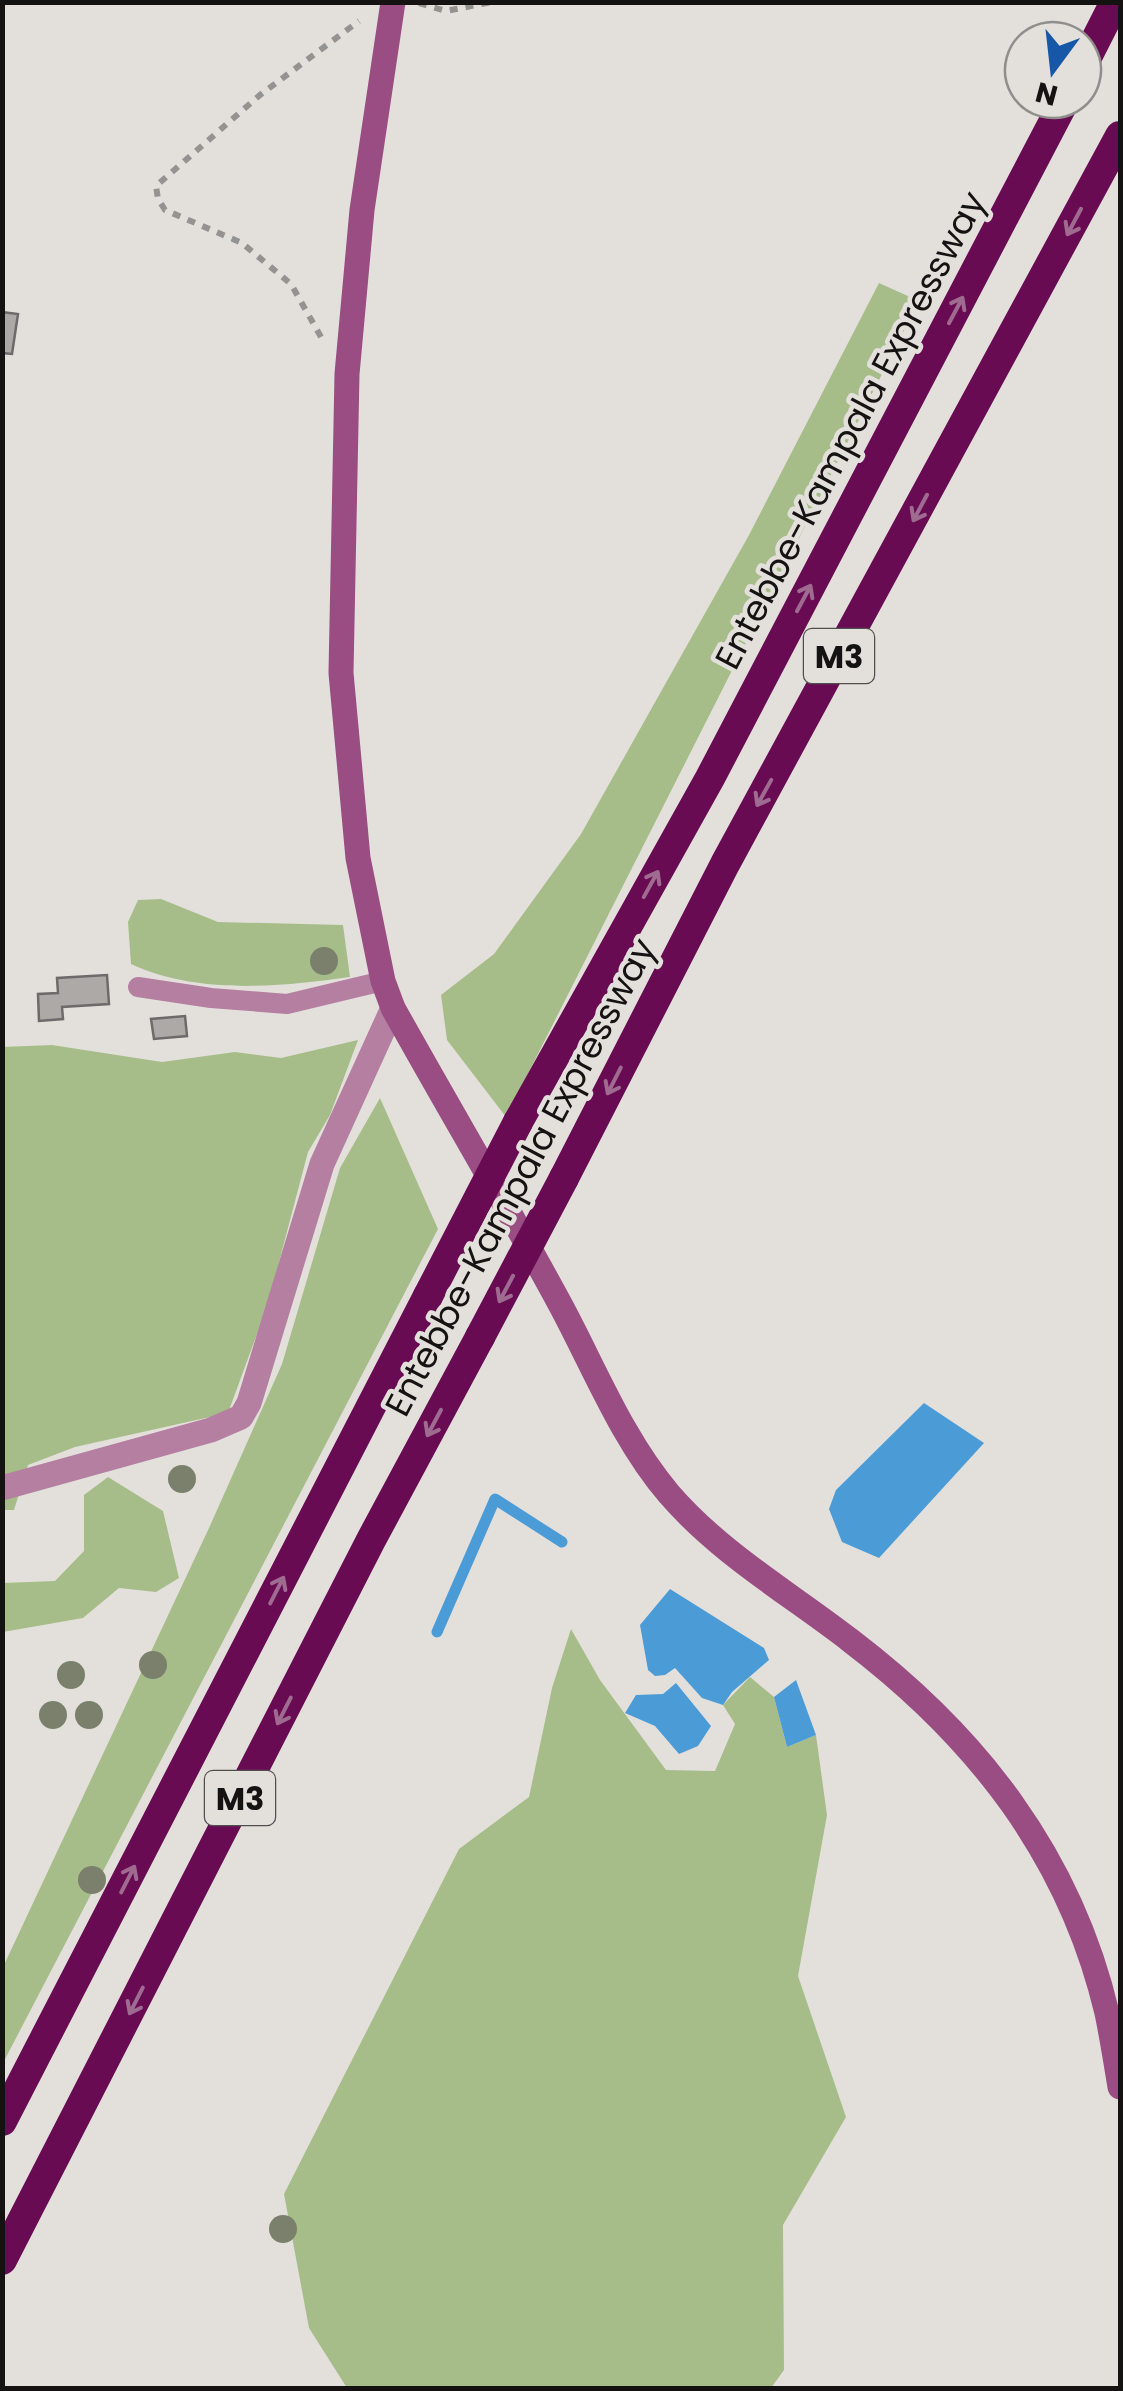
<svg xmlns="http://www.w3.org/2000/svg" width="1123" height="2391" viewBox="0 0 1123 2391" font-family="Poppins,sans-serif">
	<style>
		.green { fill: #a7bd89 }
		.water { fill: #4b9bd7 }
		.lines { fill: none; stroke-linecap: round; stroke-linejoin: round }
		.stream { stroke: #4b9bd7; stroke-width: 11 }
		.building { fill: #ada9a7; stroke: #6e6a69; stroke-width: 2.5 }
		.path { stroke: #959390; stroke-width: 6; stroke-dasharray: 8 8; stroke-linecap: butt }
		.lane { stroke: #b47fa1; stroke-width: 20 }
		.street { stroke: #b47fa1; stroke-width: 25 }
		.secondary { stroke: #9a4d82; stroke-width: 25 }
		.highway { stroke: #680b52; stroke-width: 30 }
		.highway-bridge { stroke: #680b52; stroke-width: 30 }
		.tree { fill: #7a806b }
		.oneway { stroke: #9f6b90 }
		.labels { text-anchor: middle; dominant-baseline: central; stroke-width: 9; stroke-linejoin: round; paint-order: stroke }
		.shield { fill: #e3e0dc; stroke: #52504f; stroke-width: 2.5 }
		.shield-label { font-size: 32px; font-weight: bold; fill: #141312 }
		.street-label { font-size: 35px; fill: #141312; stroke: #e3e0dc }
	</style>
	<rect width="100%" height="100%" fill="#e3e0dc"/>
	<!-- green -->
	<path class="green" d="M 879,283 L 919,301 L 506,1117 L 447,1040 L 441,995 L 494,954 L 581,834 L 749,535 Z
		M 161,899 L 218,922 L 343,925 L 350,977 C 279,987 199,995 131,964 L 128,922 L 138,900 Z
		M 358,1040 L 330,1115 L 308,1152 L 268,1304 L 228,1413 L 75,1447 L 28,1465 L 14,1510 L 2,1510 L 2,1047 L 52,1045 L 162,1062 L 235,1052 L 281,1058 Z
		M 380,1098 L 438,1229 L 3,2063 L 3,1967 L 209,1528 L 282,1364 L 340,1168 Z
		M 108,1477 L 163,1511 L 179,1578 L 156,1592 L 119,1588 L 83,1618 L 3,1632 L 3,1583 L 55,1581 L 84,1551 L 84,1495 Z
		M 571,1629 L 600,1680 L 666,1770 L 715,1771 L 735,1724 L 723,1705 L 750,1677 L 774,1697 L 787,1747 L 816,1735 L 827,1815 L 798,1976 L 846,2117 L 783,2225 L 784,2370 L 771,2388 L 347,2388 L 309,2328 L 284,2194 L 459,1849 L 529,1797 L 552,1688 Z"/>
	<!-- water -->
	<path class="water" d="M 924,1403 L 984,1443 L 879,1558 L 842,1542 L 829,1509 L 836,1490 Z
		M 670,1589 L 764,1648 L 769,1660 L 732,1692 L 723,1705 L 702,1698 L 675,1668 L 665,1675 L 655,1676 L 648,1670 L 640,1625 Z
		M 796,1680 L 816,1735 L 787,1747 L 774,1697 Z
		M 676,1683 L 711,1726 L 698,1746 L 679,1754 L 655,1726 L 625,1713 L 636,1695 L 663,1694 Z"/>
	<g class="lines">
		<!-- stream -->
		<path class="stream" d="M 437,1632 L 495,1499 L 562,1542"/>
	</g>
	<!-- building -->
	<path class="building" d="M 2,312 L 18,314 L 12,354 L 2,353 Z
		M 107,975 L 109,1004 L 62,1007 L 63,1019 L 39,1021 L 38,994 L 58,993 L 57,978 Z
		M 185,1016 L 187,1036 L 154,1039 L 151,1019 Z"/>
	<g class="lines">
		<!-- path -->
		<path class="path" d="M 419,3 L 446,11 L 492,2
			M 321,337 L 291,284 L 242,243 L 165,210 L 158,199 L 156,186 L 260,95 L 359,21"/>
		<!-- lane -->
		<path class="lane" d="M 138,987 L 211,998 L 287,1004 L 383,981"/>
		<!-- street -->
		<path class="street" d="M 2,1488 L 211,1430 L 241,1417 L 249,1403 L 322,1164 L 393,1008"/>
		<!-- secondary -->
		<path class="secondary" d="M 393,2 L 362,210 L 347,374 L 341,673 L 358,858 L 383,981 L 393,1008 C 448,1107 506,1204 560,1304 C 594,1367 622,1439 669,1494 C 721,1554 789,1593 851,1641 C 977,1737 1070,1856 1107,2013 C 1112,2037 1116,2063 1120,2087"/>
		<!-- highway -->
		<path class="highway" d="M 1083,65 L 1115,2
			M 518,1122 L 710,778 L 1065,100
			M 564,1178 L 725,864 L 1120,136
			M 2,2121 L 428,1296
			M 2,2260 L 371,1540 L 480,1337"/>
		<!-- highway-bridge -->
		<path class="highway-bridge" d="M 428,1296 L 518,1122
			M 480,1337 L 564,1178"/>
	</g>
	<!-- trees -->
	<g class="tree">
		<circle cx="324" cy="961" r="14"/>
		<circle cx="182" cy="1479" r="14"/>
		<circle cx="153" cy="1665" r="14"/>
		<circle cx="71" cy="1675" r="14"/>
		<circle cx="53" cy="1715" r="14"/>
		<circle cx="89" cy="1715" r="14"/>
		<circle cx="92" cy="1880" r="14"/>
		<circle cx="283" cy="2229" r="14"/>
	</g>
	<!-- one-way arrows -->
	<defs><path id="oneway-shaft" d="M-6 0H5M1.5-3L5.5 0L1.5 3" fill="none" stroke-width="1.6" stroke-linecap="round" stroke-linejoin="round" transform="scale(2.5)"/></defs>
	<g class="oneway">
		<use href="#oneway-shaft" transform="translate(1074 222) rotate(118)"/>
		<use href="#oneway-shaft" transform="translate(956 310) rotate(-62)"/>
		<use href="#oneway-shaft" transform="translate(920 508) rotate(118)"/>
		<use href="#oneway-shaft" transform="translate(804 598) rotate(-62)"/>
		<use href="#oneway-shaft" transform="translate(764 793) rotate(119)"/>
		<use href="#oneway-shaft" transform="translate(651 884) rotate(-61)"/>
		<use href="#oneway-shaft" transform="translate(614 1081) rotate(117)"/>
		<use href="#oneway-shaft" transform="translate(506 1289) rotate(118)"/>
		<use href="#oneway-shaft" transform="translate(434 1423) rotate(118)"/>
		<use href="#oneway-shaft" transform="translate(277 1590) rotate(-63)"/>
		<use href="#oneway-shaft" transform="translate(284 1711) rotate(117)"/>
		<use href="#oneway-shaft" transform="translate(128 1879) rotate(-63)"/>
		<use href="#oneway-shaft" transform="translate(136 2001) rotate(117)"/>
	</g>
	<g class="labels">
		<!-- shield labels -->
		<g class="shield">
			<rect x="804" y="629" width="70" height="54" rx="8"/>
			<rect x="205" y="1771" width="70" height="54" rx="8"/>
		</g>
		<g class="shield-label">
			<text x="839" y="656">M3</text>
			<text x="240" y="1798">M3</text>
		</g>
		<!-- street labels -->
		<g class="street-label">
			<text transform="translate(850 430) rotate(-62)">Entebbe-Kampala Expressway</text>
			<text transform="translate(520 1177) rotate(-62)">Entebbe-Kampala Expressway</text>
		</g>
	</g>
	<!-- border -->
	<rect width="1123" height="2391" fill="none" stroke="#141312" stroke-width="10"/>
	<!-- north arrow -->
	<g transform="translate(1053 70) rotate(195)"><circle r="48" fill="#e3e0dc" stroke="#908e8b" stroke-width="2.5"/>
	<path d="M0-8L18 38L0 25L-18 38Z" fill="#1657a7"/>
	<text y="-15" font-size="28" font-weight="bold" text-anchor="middle" fill="#141312">N</text>
	</g>
</svg>
